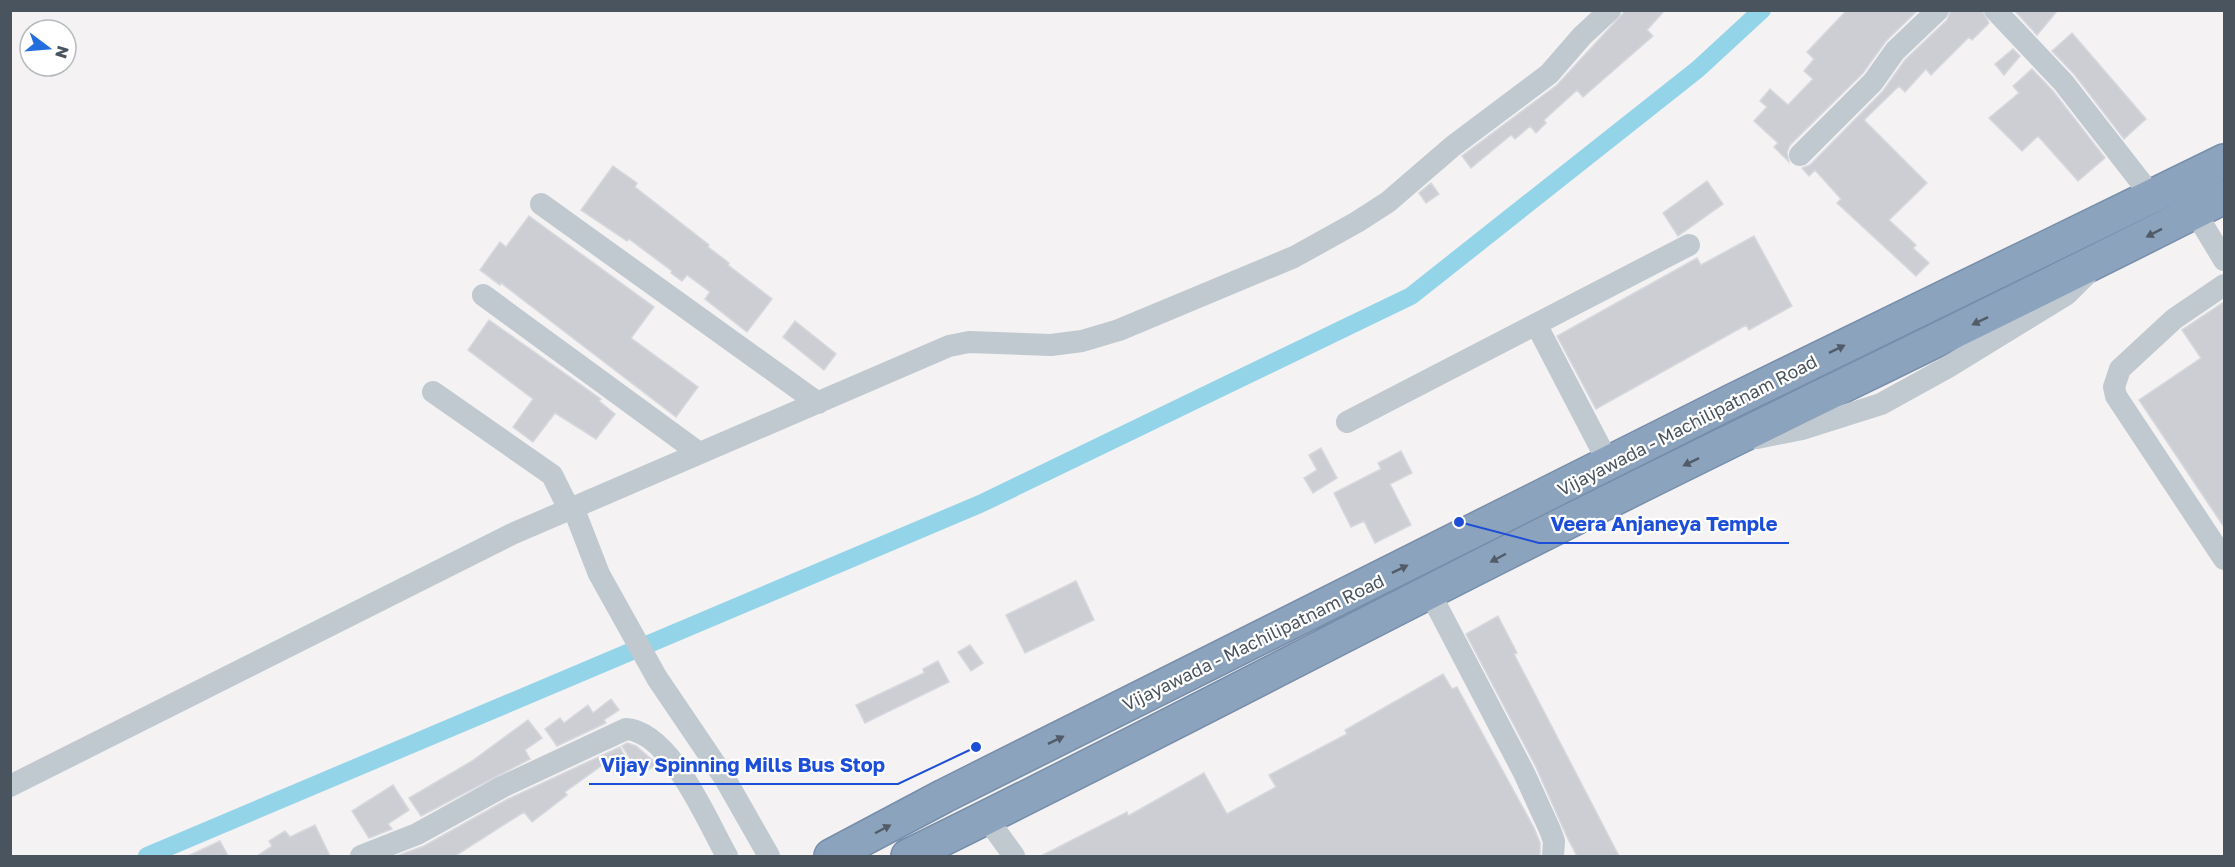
<svg xmlns="http://www.w3.org/2000/svg" width="2235" height="867" viewBox="0 0 2235 867" font-family="'Golos Text',sans-serif">
	<style>
		.lines { fill: none; stroke-linecap: round; stroke-linejoin: round }
		.canal { stroke: #93d4e9; stroke-width: 18 }
		.building { fill: #ccced4; stroke: #d6d8dd; stroke-width: 1.5 }
		.highway-casing { stroke: #778eaa; stroke-width: 36 }
		.minor { stroke: #c0c9d0; stroke-width: 22 }
		.highway { stroke: #8ca3be; stroke-width: 33 }
		.oneway { fill: #515c68 }
		.labels { text-anchor: middle; dominant-baseline: central; stroke-width: 4.5; stroke-linejoin: round; paint-order: stroke }
		.street-label { font-size: 18px; fill: #4a545f; stroke: #fff }
		.leader { fill: none; stroke: #1d4ed8; stroke-width: 2 }
		.callout-dot { fill: #1d4ed8; stroke: #fff; stroke-width: 2 }
		.callout-label { font-size: 20px; text-anchor: middle; font-weight: bold; fill: #1d4ed8; stroke: #fff; stroke-width: 4.5; stroke-linejoin: round; paint-order: stroke }
	</style>
	<rect width="100%" height="100%" fill="#f4f2f2"/>
	<g class="lines">
		<!-- canal -->
		<path class="canal" d="M 147,856 L 980,504 L 1411,296 L 1698,69 L 1762,10"/>
	</g>
	<!-- building -->
	<path class="building" d="M 1626,10 L 1665,10 L 1647,30 L 1653,36 L 1583,97 L 1577,90 L 1544,120 L 1546,123 L 1536,133 L 1530,126 L 1515,139 L 1511,135 L 1471,168 L 1462,156 L 1557,85 Z
		M 1847,10 L 1918,10 L 1886,41 L 1863,73 L 1790,145 L 1787,152 L 1789,162 L 1774,147 L 1778,143 L 1754,121 L 1767,107 L 1760,101 L 1770,89 L 1788,105 L 1813,79 L 1804,71 L 1814,59 L 1807,52 Z
		M 1951,10 L 1982,10 L 1989,23 L 1972,40 L 1969,37 L 1931,75 L 1926,69 L 1905,92 L 1899,86 L 1864,120 L 1927,183 L 1889,220 L 1916,245 L 1913,248 L 1929,263 L 1916,276 L 1837,203 L 1841,199 L 1815,170 L 1809,176 L 1802,168 L 1810,165 L 1883,91 L 1905,60 L 1947,20 Z
		M 2014,10 L 2058,10 L 2037,35 Z
		M 2072,33 L 2146,119 L 2124,139 L 2074,74 L 2052,51 Z
		M 2013,49 L 2020,56 L 2004,75 L 1995,64 Z
		M 2032,69 L 2053,91 L 2105,158 L 2078,181 L 2038,136 L 2022,151 L 1989,118 L 2019,93 L 2013,86 Z
		M 613,166 L 637,183 L 635,187 L 709,245 L 708,247 L 729,263 L 728,265 L 772,299 L 747,332 L 705,299 L 710,292 L 687,275 L 682,281 L 671,273 L 672,271 L 629,239 L 627,241 L 581,210 Z
		M 1707,181 L 1723,204 L 1678,236 L 1663,213 Z
		M 1431,183 L 1439,194 L 1426,203 L 1419,193 Z
		M 529,216 L 654,307 L 631,338 L 698,387 L 676,417 L 501,283 L 500,285 L 480,270 L 500,242 L 506,247 Z
		M 1754,236 L 1792,306 L 1749,330 L 1746,325 L 1596,409 L 1557,336 L 1697,258 L 1701,265 Z
		M 2224,302 L 2224,527 L 2139,400 L 2201,358 L 2182,330 Z
		M 489,320 L 601,399 L 599,401 L 615,414 L 596,439 L 555,413 L 533,442 L 513,427 L 533,399 L 468,350 Z
		M 795,321 L 836,354 L 824,370 L 783,337 Z
		M 1321,448 L 1337,478 L 1313,493 L 1304,478 L 1317,470 L 1309,455 Z
		M 1401,451 L 1412,473 L 1390,484 L 1411,525 L 1375,543 L 1364,521 L 1351,527 L 1334,493 L 1381,469 L 1378,463 Z
		M 1076,581 L 1094,620 L 1025,653 L 1006,615 Z
		M 1498,616 L 1517,653 L 1514,654 L 1619,856 L 1577,856 L 1567,837 L 1536,767 L 1466,634 Z
		M 970,645 L 983,663 L 971,671 L 958,652 Z
		M 938,661 L 949,682 L 865,723 L 856,705 L 924,673 L 923,669 Z
		M 1443,674 L 1452,689 L 1457,687 L 1534,828 L 1540,843 L 1540,856 L 1041,856 L 1127,812 L 1128,816 L 1204,773 L 1227,814 L 1276,787 L 1269,775 L 1347,734 L 1345,730 Z
		M 611,699 L 619,710 L 604,720 L 606,723 L 557,746 L 545,729 L 560,718 L 564,723 L 588,705 L 593,713 Z
		M 528,720 L 542,738 L 525,750 L 530,759 L 421,816 L 409,798 L 472,761 Z
		M 627,743 L 636,746 L 657,764 L 640,775 L 622,746 Z
		M 620,747 L 624,755 L 610,764 L 608,761 L 565,792 L 567,795 L 532,822 L 524,812 L 455,856 L 397,856 L 424,846 L 508,799 Z
		M 393,785 L 409,810 L 388,824 L 392,829 L 369,838 L 352,811 Z
		M 315,825 L 330,856 L 257,856 L 272,846 L 269,841 L 285,831 L 290,837 Z
		M 220,841 L 228,856 L 188,856 Z"/>
	<g class="lines">
		<!-- highway casing -->
		<g class="highway-casing">
			<path id="highway" d="M 831,856 L 944,796 L 1732,401 L 2224,161
				M 908,856 C 1109,758 1308,653 1508,552 C 1746,431 1987,318 2224,197"/>
		</g>
		<!-- minor -->
		<path class="minor" d="M 1995,10 L 2063,82 L 2151,195
			M 1800,155 L 1873,82 L 1895,51 L 1938,10
			M 541,204 L 818,403
			M 2195,212 L 2224,260
			M 2224,285 L 2174,319 L 2120,369 L 2114,387 L 2116,396 L 2224,559
			M 483,295 L 699,453
			M 1536,324 L 1609,464
			M 433,392 L 552,475 L 569,509
			M 1347,422 L 1689,245
			M 1757,438 L 1802,429 L 1881,404 L 1948,367 L 2067,294 L 2086,275
			M 573,507 L 599,574 L 657,678 L 724,777 L 769,856
			M 1430,593 L 1524,773 L 1550,830 L 1554,841 L 1553,856
			M 10,786 L 512,534 L 949,346 L 969,342 L 1051,345 L 1082,341 L 1119,330 L 1294,257 L 1357,222 L 1388,202 L 1453,146 L 1549,74 L 1582,36 L 1610,10
			M 986,817 L 1014,856
			M 361,856 L 417,834 L 502,787 L 626,729 C 671,732 707,821 727,856"/>
		<!-- highway -->
		<use href="#highway" class="highway"/>
	</g>
	<!-- one-way arrows -->
	<defs><path id="oneway-solid" d="M-6-.8H1V-3.2L6.5 0L1 3.2V.8H-6Z" transform="scale(1.5)"/></defs>
	<g class="oneway">
		<use href="#oneway-solid" transform="translate(2154 233) rotate(153)"/>
		<use href="#oneway-solid" transform="translate(1980 321) rotate(154)"/>
		<use href="#oneway-solid" transform="translate(1837 349) rotate(-26)"/>
		<use href="#oneway-solid" transform="translate(1691 462) rotate(154)"/>
		<use href="#oneway-solid" transform="translate(1498 558) rotate(152)"/>
		<use href="#oneway-solid" transform="translate(1400 569) rotate(-26)"/>
		<use href="#oneway-solid" transform="translate(1056 740) rotate(-26)"/>
		<use href="#oneway-solid" transform="translate(883 829) rotate(-28)"/>
	</g>
	<g class="labels">
		<!-- street labels -->
		<g class="street-label">
			<text transform="translate(1687 425) rotate(-27)">Vijayawada - Machilipatnam Road</text>
			<text transform="translate(1253 642) rotate(-26)">Vijayawada - Machilipatnam Road</text>
		</g>
	</g>
	<!-- callouts -->
	<path class="leader" d="M1459 522L1539 543H1789M976 747L898 784H589"/>
	<g class="callout-dot">
		<circle cx="1459" cy="522" r="6"/>
		<circle cx="976" cy="747" r="6"/>
	</g>
	<g class="callout-label">
		<text x="1664" y="531">Veera Anjaneya Temple</text>
		<text x="743" y="772">Vijay Spinning Mills Bus Stop</text>
	</g>
	<!-- border -->
	<rect width="2235" height="867" fill="none" stroke="#4a545f" stroke-width="24"/>
	<!-- north arrow -->
	<g transform="translate(48 48) rotate(106)"><circle r="28" fill="#ffffff" stroke="#b7bbbf" stroke-width="1.5"/>
	<path d="M0-4.5L10 22L0 15L-10 22Z" fill="#226ede"/>
	<text y="-9" font-size="16" font-weight="bold" text-anchor="middle" fill="#4a545f">N</text>
	</g>
</svg>
